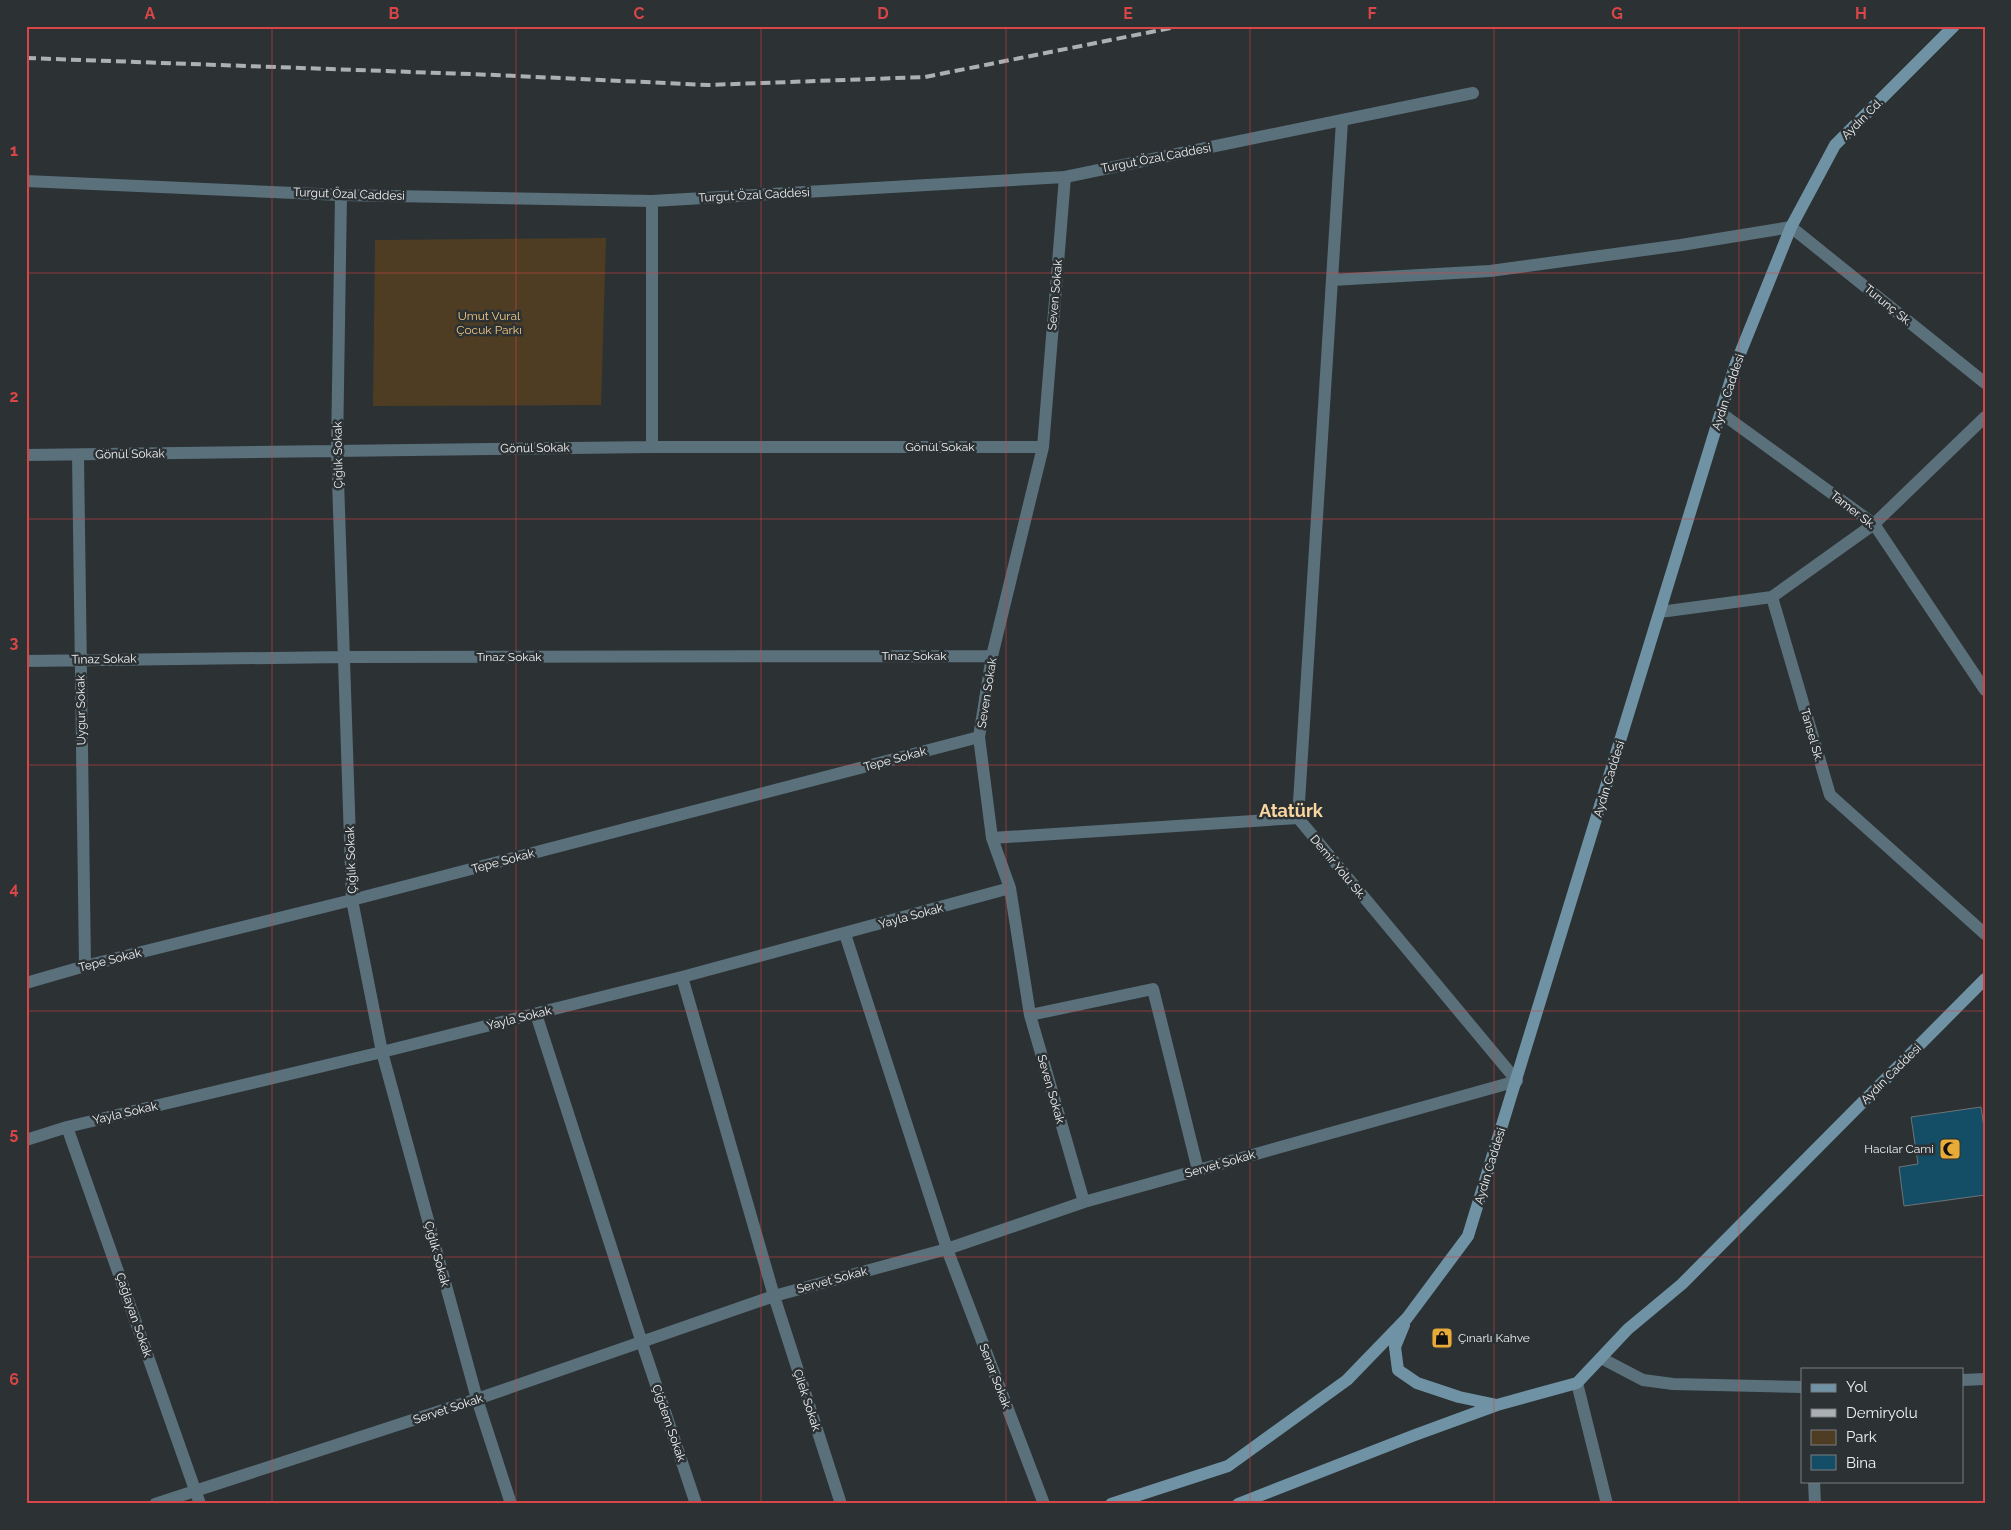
<svg xmlns="http://www.w3.org/2000/svg" width="2011" height="1530" viewBox="0 0 2011 1530" font-family="Raleway,sans-serif">
	<style>
		.green { fill: #4e3d23 }
		.building { fill: #134e66; stroke: #6d7376 }
		.lines { fill: none; stroke-linecap: round; stroke-linejoin: round }
		.minor { stroke: #5a707b; stroke-width: 12 }
		.tertiary { stroke: #5a707b; stroke-width: 12 }
		.secondary { stroke: #6f93a5; stroke-width: 12 }
		.rail { stroke: #adb0b3; stroke-width: 4; stroke-dasharray: 10 5; stroke-linecap: butt }
		.grid { fill: none; stroke: #da4647; stroke-width: 1; stroke-opacity: 0.55 }
		.labels { text-anchor: middle; dominant-baseline: central; stroke-width: 5; stroke-linejoin: round; paint-order: stroke }
		.street-label { font-size: 12px; fill: #eff2f4; stroke: #2c3134 }
		.park-label { font-size: 12px; fill: #f5c983; stroke: #2c3134 }
		.poi-label { font-size: 12px; fill: #eff2f4; stroke: #2c3134; text-anchor: end }
		.district-label { font-size: 18px; font-weight: bold; fill: #f9d6a0; stroke: #2c3134 }
		.neatline { fill: none; stroke: #da4647; stroke-width: 2 }
		.grid-label { font-size: 16px; text-anchor: middle; font-weight: bold; fill: #da4647 }
	</style>
	<rect width="100%" height="100%" fill="#2c3134"/>
	<!-- green -->
	<path class="green" d="M 606,238 L 601,405 L 373,406 L 375,240 Z"/>
	<!-- building -->
	<path class="building" d="M 1981,1107 L 1985,1134 L 1985,1195 L 1904,1206 L 1899,1167 L 1918,1164 L 1911,1117 Z"/>
	<g class="lines">
		<!-- minor -->
		<path class="minor" d="M 1065,177 L 1043,447 L 992,656 L 979,737 L 992,838 L 1010,888 L 1030,1015 L 1084,1202
			M 341,195 L 337,450 L 352,900 L 382,1052 L 477,1399 L 511,1504
			M 652,201 L 652,447
			M 1332,280 L 1490,271 L 1681,245 L 1791,227 L 1985,383
			M 1721,413 L 1874,524 L 1985,690
			M 1985,417 L 1874,524 L 1772,597 L 1830,795 L 1985,934
			M 26,455 L 652,447 L 1043,447
			M 78,455 L 85,966
			M 1660,612 L 1772,597
			M 26,661 L 345,657 L 992,656
			M 1298,818 L 1342,121
			M 845,934 L 947,1249 L 1044,1504
			M 682,977 L 774,1296 L 841,1504
			M 26,983 L 85,966 L 352,900 L 979,737
			M 536,1014 L 642,1343 L 696,1504
			M 1030,1015 L 1153,989 L 1198,1170
			M 67,1127 L 200,1504
			M 26,1140 L 67,1127 L 382,1052 L 682,977 L 1010,888
			M 1601,1358 L 1643,1380 L 1673,1384 L 1802,1387
			M 1962,1380 L 1985,1379
			M 1577,1383 L 1607,1504
			M 1814,1481 L 1815,1504
			M 155,1504 L 477,1399 L 774,1296 L 947,1249 L 1084,1202 L 1517,1081 L 1298,818 L 992,838"/>
		<!-- tertiary -->
		<path class="tertiary" d="M 26,181 L 341,195 L 652,201 L 1065,177 L 1473,93"/>
		<!-- secondary -->
		<path class="secondary" d="M 1404,1325 L 1395,1347 L 1398,1370 L 1417,1383 L 1459,1397 L 1497,1405
			M 1111,1504 L 1228,1466 L 1347,1380 L 1407,1318 L 1468,1236 L 1735,366 L 1791,227 L 1835,145 L 1954,26
			M 1238,1504 L 1415,1435 L 1497,1405 L 1577,1383 L 1628,1329 L 1682,1284 L 1985,979"/>
		<!-- rail -->
		<path class="rail" d="M 26,58 L 495,75 L 708,85 L 925,77 L 1181,26"/>
	</g>
	<!-- grid -->
	<path class="grid" d="M 272,26 L 272,1504M 516,26 L 516,1504M 761,26 L 761,1504M 1006,26 L 1006,1504M 1250,26 L 1250,1504M 1494,26 L 1494,1504M 1739,26 L 1739,1504M 26,273 L 1985,273M 26,519 L 1985,519M 26,765 L 1985,765M 26,1011 L 1985,1011M 26,1257 L 1985,1257"/>
	<!-- icons -->
	<defs>
		<g id="mosque-square" transform="scale(1.125)"><rect x="-9" y="-9" width="18" height="18" rx="4" fill="#e9ab38" stroke="#2c3134"/><path d="M3.5-4.9A6 6 0 1 0 3.5 4.9A5 5 0 1 1 3.5-4.9Z" fill="#111"/></g>
		<g id="shop-square" transform="scale(1.125)"><rect x="-9" y="-9" width="18" height="18" rx="4" fill="#e9ab38" stroke="#2c3134"/><path d="M-5-2.5h2.3a2.7 3.5 0 0 1 5.4 0H5L5.5 6h-11ZM-1.5-2.5h3a1.5 2.3 0 0 0-3 0Z" fill="#111"/></g>
	</defs>
	<g fill-rule="evenodd">
		<use href="#mosque-square" x="1950" y="1149"/>
		<use href="#shop-square" x="1442" y="1338"/>
	</g>
	<g class="labels">
		<!-- street labels -->
		<g class="street-label">
			<text transform="translate(1862 119) rotate(-45)">Aydın Cd.</text>
			<text transform="translate(1156 158) rotate(-11)">Turgut Özal Caddesi</text>
			<text transform="translate(349 194) rotate(2)">Turgut Özal Caddesi</text>
			<text transform="translate(754 195) rotate(-3)">Turgut Özal Caddesi</text>
			<text transform="translate(1055 295) rotate(-85)">Seven Sokak</text>
			<text transform="translate(1888 305) rotate(39)">Turunç Sk.</text>
			<text transform="translate(1728 392) rotate(-72)">Aydın Caddesi</text>
			<text x="940" y="447">Gönül Sokak</text>
			<text transform="translate(535 448) rotate(-1)">Gönül Sokak</text>
			<text transform="translate(130 454) rotate(-1)">Gönül Sokak</text>
			<text transform="translate(338 455) rotate(-91)">Çığlık Sokak</text>
			<text transform="translate(1853 510) rotate(38)">Tamer Sk.</text>
			<text x="914" y="656">Tınaz Sokak</text>
			<text x="509" y="657">Tınaz Sokak</text>
			<text transform="translate(104 659) rotate(-1)">Tınaz Sokak</text>
			<text transform="translate(987 693) rotate(-81)">Seven Sokak</text>
			<text transform="translate(81 710) rotate(-91)">Uygur Sokak</text>
			<text transform="translate(1812 735) rotate(74)">Tansel Sk.</text>
			<text transform="translate(895 759) rotate(-15)">Tepe Sokak</text>
			<text transform="translate(1609 779) rotate(-73)">Aydın Caddesi</text>
			<text transform="translate(351 860) rotate(-92)">Çığlık Sokak</text>
			<text transform="translate(503 861) rotate(-15)">Tepe Sokak</text>
			<text transform="translate(1338 867) rotate(50)">Demir Yolu Sk.</text>
			<text transform="translate(911 916) rotate(-15)">Yayla Sokak</text>
			<text transform="translate(110 960) rotate(-14)">Tepe Sokak</text>
			<text transform="translate(519 1018) rotate(-14)">Yayla Sokak</text>
			<text transform="translate(1891 1074) rotate(-45)">Aydın Caddesi</text>
			<text transform="translate(1051 1089) rotate(74)">Seven Sokak</text>
			<text transform="translate(125 1113) rotate(-13)">Yayla Sokak</text>
			<text transform="translate(1220 1164) rotate(-16)">Servet Sokak</text>
			<text transform="translate(1490 1166) rotate(-73)">Aydın Caddesi</text>
			<text transform="translate(437 1254) rotate(75)">Çığlık Sokak</text>
			<text transform="translate(832 1280) rotate(-15)">Servet Sokak</text>
			<text transform="translate(134 1315) rotate(71)">Çağlayan Sokak</text>
			<text transform="translate(995 1376) rotate(69)">Senar Sokak</text>
			<text transform="translate(807 1400) rotate(72)">Çilek Sokak</text>
			<text transform="translate(448 1409) rotate(-18)">Servet Sokak</text>
			<text transform="translate(669 1423) rotate(71)">Çiğdem Sokak</text>
		</g>
		<!-- park labels -->
		<g class="park-label">
			<text x="489" y="316">Umut Vural<tspan x="489" dy="14">Çocuk Parkı</tspan></text>
		</g>
		<!-- poi labels -->
		<g class="poi-label">
			<text x="1934" y="1149">Hacılar Cami</text>
			<text x="1458" y="1338" text-anchor="start">Çınarlı Kahve</text>
		</g>
		<!-- district labels -->
		<g class="district-label">
			<text x="1291" y="810">Atatürk</text>
		</g>
	</g>
	<!-- border -->
	<rect width="2011" height="1530" fill="none" stroke="#2c3134" stroke-width="55"/>
	<!-- legend -->
	<rect x="1801" y="1368" width="162" height="115" fill="#2c3134" stroke="#7a7e81"/>
	<rect x="1811" y="1384" width="25" height="8" fill="#6f93a5" stroke="#7a7e81"/>
	<text x="1846" y="1392" font-size="15" fill="#eff2f4">Yol</text>
	<rect x="1811" y="1409" width="25" height="8" fill="#adb0b3" stroke="#7a7e81"/>
	<text x="1846" y="1418" font-size="15" fill="#eff2f4">Demiryolu</text>
	<rect x="1811" y="1430" width="25" height="15" fill="#4e3d23" stroke="#7a7e81"/>
	<text x="1846" y="1442" font-size="15" fill="#eff2f4">Park</text>
	<rect x="1811" y="1455" width="25" height="15" fill="#134e66" stroke="#7a7e81"/>
	<text x="1846" y="1468" font-size="15" fill="#eff2f4">Bina</text>
	<rect x="28" y="28" width="1956" height="1474" class="neatline"/>
	<g class="grid-label">
		<text x="150" y="19">A</text>
		<text x="394" y="19">B</text>
		<text x="639" y="19">C</text>
		<text x="883" y="19">D</text>
		<text x="1128" y="19">E</text>
		<text x="1372" y="19">F</text>
		<text x="1617" y="19">G</text>
		<text x="1861" y="19">H</text>
		<text x="14" y="156">1</text>
		<text x="14" y="402">2</text>
		<text x="14" y="648">3</text>
		<text x="14" y="894">4</text>
		<text x="14" y="1139">5</text>
		<text x="14" y="1385">6</text>
	</g>
</svg>
